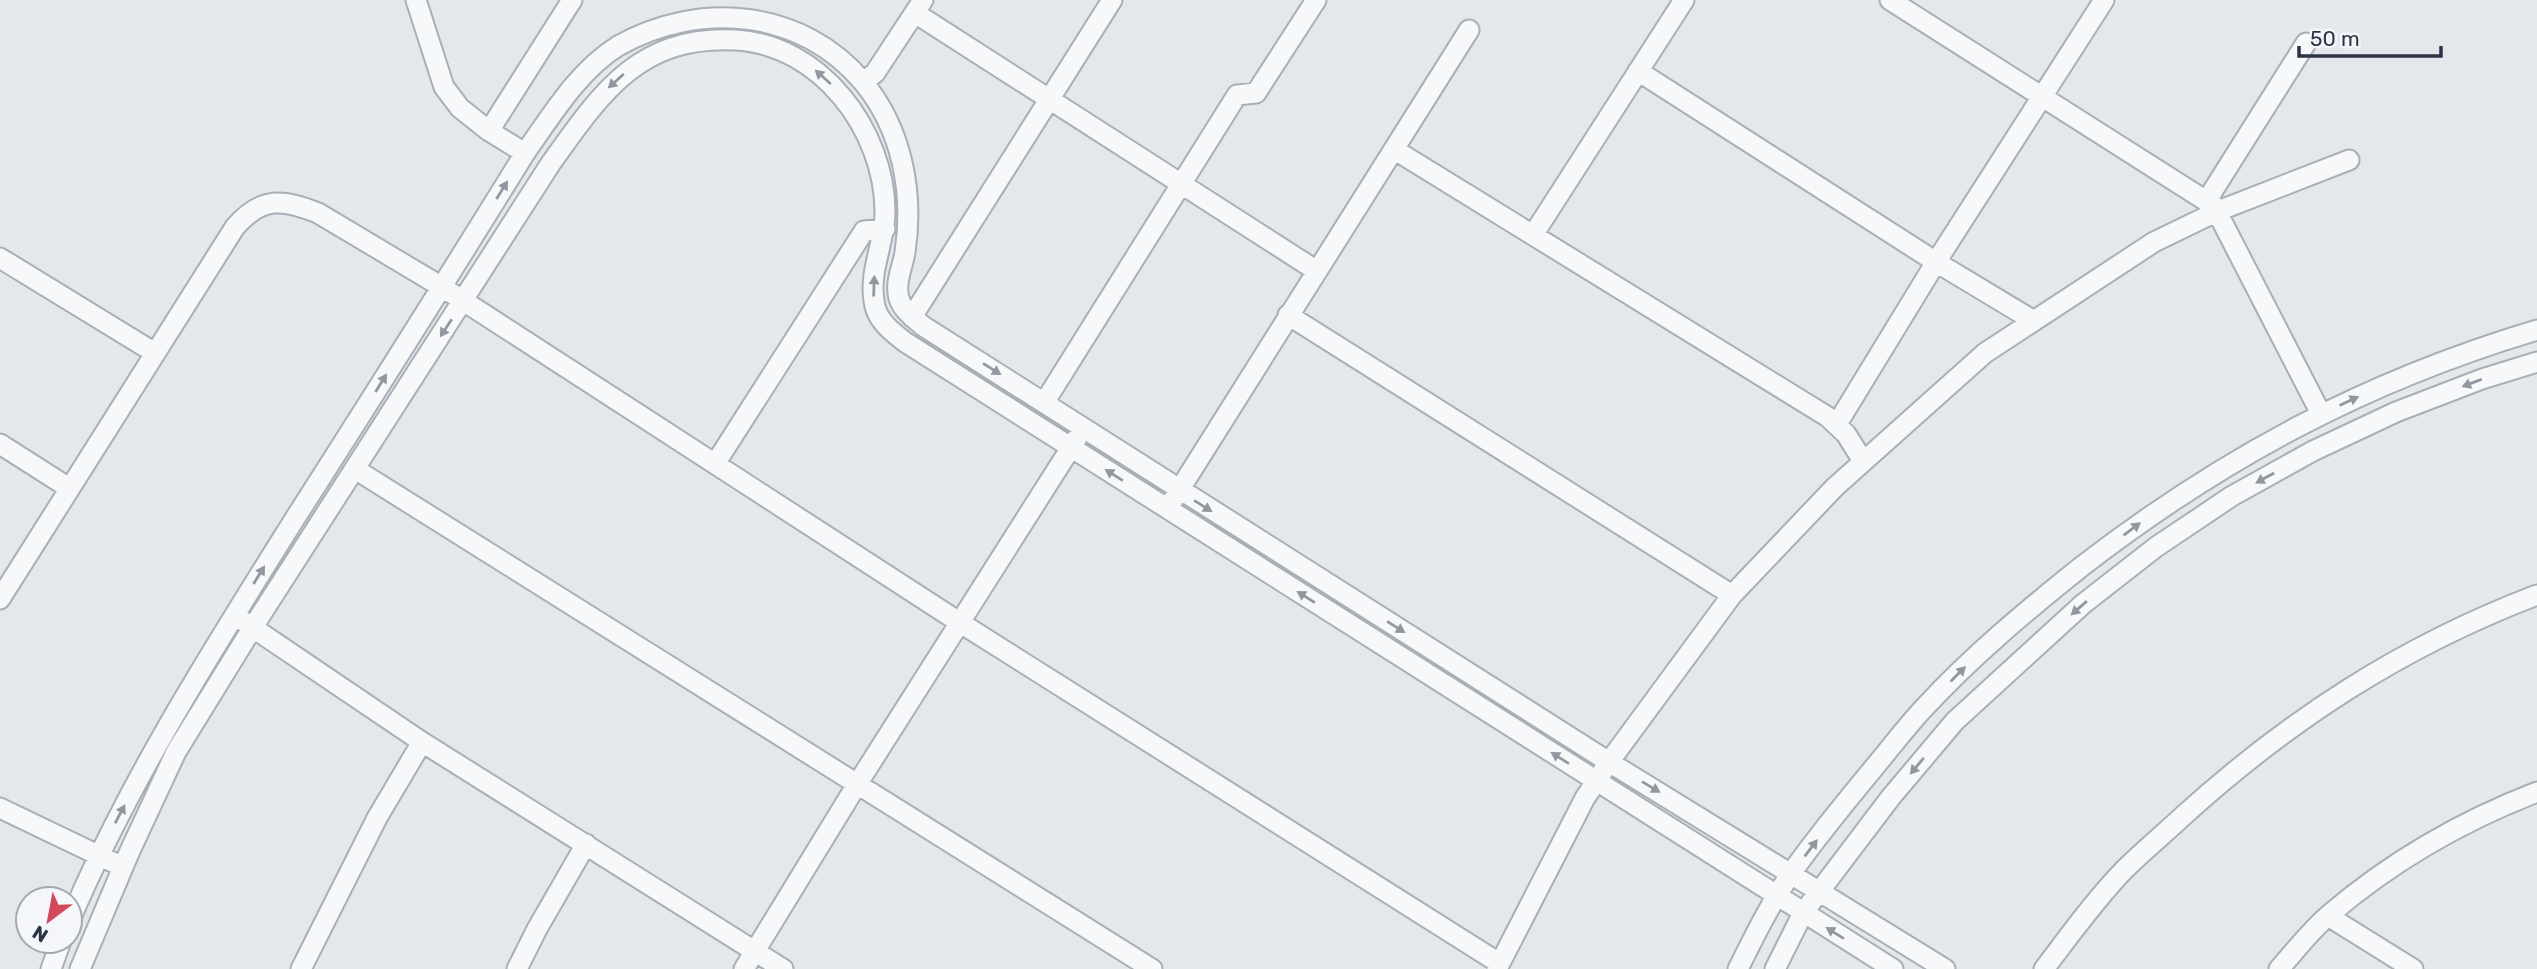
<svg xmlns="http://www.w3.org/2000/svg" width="2537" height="969" viewBox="0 0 2537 969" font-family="Rubik,sans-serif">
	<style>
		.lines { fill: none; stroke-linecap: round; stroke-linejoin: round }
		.minor-casing { stroke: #a9aeb7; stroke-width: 23 }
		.minor { stroke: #f7f8fa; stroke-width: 19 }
		.oneway { fill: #9196a0 }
	</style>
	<rect width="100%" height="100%" fill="#e4e7ec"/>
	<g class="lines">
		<!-- minor casing -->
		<g class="minor-casing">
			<path id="minor" d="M 416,0 L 444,87 L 460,108 L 489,131 L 525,153
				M 1890,0 L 2214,206 L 2321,414
				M 915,13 L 1317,271
				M 1638,71 L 1936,262 L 2034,321
				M 863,82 L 875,73 L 923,0
				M 489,131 L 572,0
				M 1395,150 L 1828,417 L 1846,434 L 1863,461
				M 2207,200 L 2306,43
				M 1533,235 L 1684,0
				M 0,258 L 155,353
				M 1288,315 L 1732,595
				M 912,317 L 1112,0
				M 1044,403 L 1237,95 L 1256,93 L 1316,0
				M 1837,424 L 1936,262 L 2104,0
				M 0,444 L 69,488
				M 715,464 L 864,231 L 885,229
				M 355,469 L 1152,969
				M 1173,500 L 1469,30
				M 0,599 L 235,227 C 262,196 283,199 318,213 L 442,287 L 959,622 L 1499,963
				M 243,621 L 422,742 L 783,969
				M 0,808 L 123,867
				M 2328,916 L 2413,969
				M 70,920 C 130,779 213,649 294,520 C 372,398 449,276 525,153 C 552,115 578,71 618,46 C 699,0 802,9 863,82 C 902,129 914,192 905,252 C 903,266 896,279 898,293 C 899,308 913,317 923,326 L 1609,762 L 1945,969
				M 51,969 L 61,941
				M 80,969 L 129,853 L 176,752 L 253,627 L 551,163 C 601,93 639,35 735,40 C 820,44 885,130 885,212 C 885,242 869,270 874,301 C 876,320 891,331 905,342 L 1893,969
				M 301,969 L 377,818 L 422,742
				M 517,969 L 537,929 L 586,844
				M 744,969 L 856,786 L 1077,438
				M 1497,969 L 1585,798 L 1609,762 L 1732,595 L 1835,487 L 1985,353 L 2154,242 L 2218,211 L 2349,160
				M 1738,969 C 1754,937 1771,902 1792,872 C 1818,835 1848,799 1877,764 C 1892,746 1907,726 1924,708 C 1972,656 2026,611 2081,567 C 2222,458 2366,381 2537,330
				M 1775,969 L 1803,913 L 1891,797 L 1955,721 L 2083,604 L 2156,547 L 2232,496 L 2313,451 L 2396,412 L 2482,379 L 2537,362
				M 2044,969 C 2070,935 2095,900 2124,870 C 2143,851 2164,834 2183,816 C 2290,719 2403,646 2537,595
				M 2279,969 C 2295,951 2311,930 2330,914 C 2391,862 2462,821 2537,792"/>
		</g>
		<!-- minor -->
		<use href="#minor" class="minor"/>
	</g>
	<!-- one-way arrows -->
	<defs><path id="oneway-solid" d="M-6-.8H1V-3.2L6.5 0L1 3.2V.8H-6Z" transform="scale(1.75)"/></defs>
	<g class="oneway">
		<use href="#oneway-solid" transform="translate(823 77) rotate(-138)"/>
		<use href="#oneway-solid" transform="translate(616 81) rotate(138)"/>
		<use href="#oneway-solid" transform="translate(502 190) rotate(-58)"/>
		<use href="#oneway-solid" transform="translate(874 286) rotate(-88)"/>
		<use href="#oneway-solid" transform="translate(446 328) rotate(123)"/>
		<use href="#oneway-solid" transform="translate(992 369) rotate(32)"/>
		<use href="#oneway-solid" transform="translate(381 383) rotate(-58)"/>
		<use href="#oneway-solid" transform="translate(2472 383) rotate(159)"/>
		<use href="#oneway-solid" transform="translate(2349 401) rotate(-25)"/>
		<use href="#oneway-solid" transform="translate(1114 475) rotate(-148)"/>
		<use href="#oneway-solid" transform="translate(2265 478) rotate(151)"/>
		<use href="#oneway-solid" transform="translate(1203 506) rotate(32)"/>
		<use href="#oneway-solid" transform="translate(2132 529) rotate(-37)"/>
		<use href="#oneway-solid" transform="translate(259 575) rotate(-58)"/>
		<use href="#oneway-solid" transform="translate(1306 597) rotate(-148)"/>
		<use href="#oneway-solid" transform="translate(2079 608) rotate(139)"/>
		<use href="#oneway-solid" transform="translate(1396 627) rotate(32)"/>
		<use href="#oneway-solid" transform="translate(1958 674) rotate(-45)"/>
		<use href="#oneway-solid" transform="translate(1560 758) rotate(-148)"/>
		<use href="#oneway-solid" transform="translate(1917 766) rotate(130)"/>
		<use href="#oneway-solid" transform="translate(1651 787) rotate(31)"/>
		<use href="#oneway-solid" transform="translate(120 814) rotate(-62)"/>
		<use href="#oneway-solid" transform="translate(1811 848) rotate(-53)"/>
		<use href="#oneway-solid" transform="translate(1835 933) rotate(-148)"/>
	</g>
	<!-- north arrow -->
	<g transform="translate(49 920) rotate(212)"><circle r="33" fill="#f4f6f9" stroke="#a4a8b1" stroke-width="2"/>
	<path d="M0-5L12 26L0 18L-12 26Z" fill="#d1495b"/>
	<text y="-10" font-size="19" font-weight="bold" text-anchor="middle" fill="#2b3445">N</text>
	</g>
	<!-- scale -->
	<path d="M2299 46v10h142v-10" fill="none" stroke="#2b3445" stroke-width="3.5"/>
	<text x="2310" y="46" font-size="21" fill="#2b3445" stroke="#f4f6f9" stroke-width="5" paint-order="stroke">50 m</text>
</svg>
